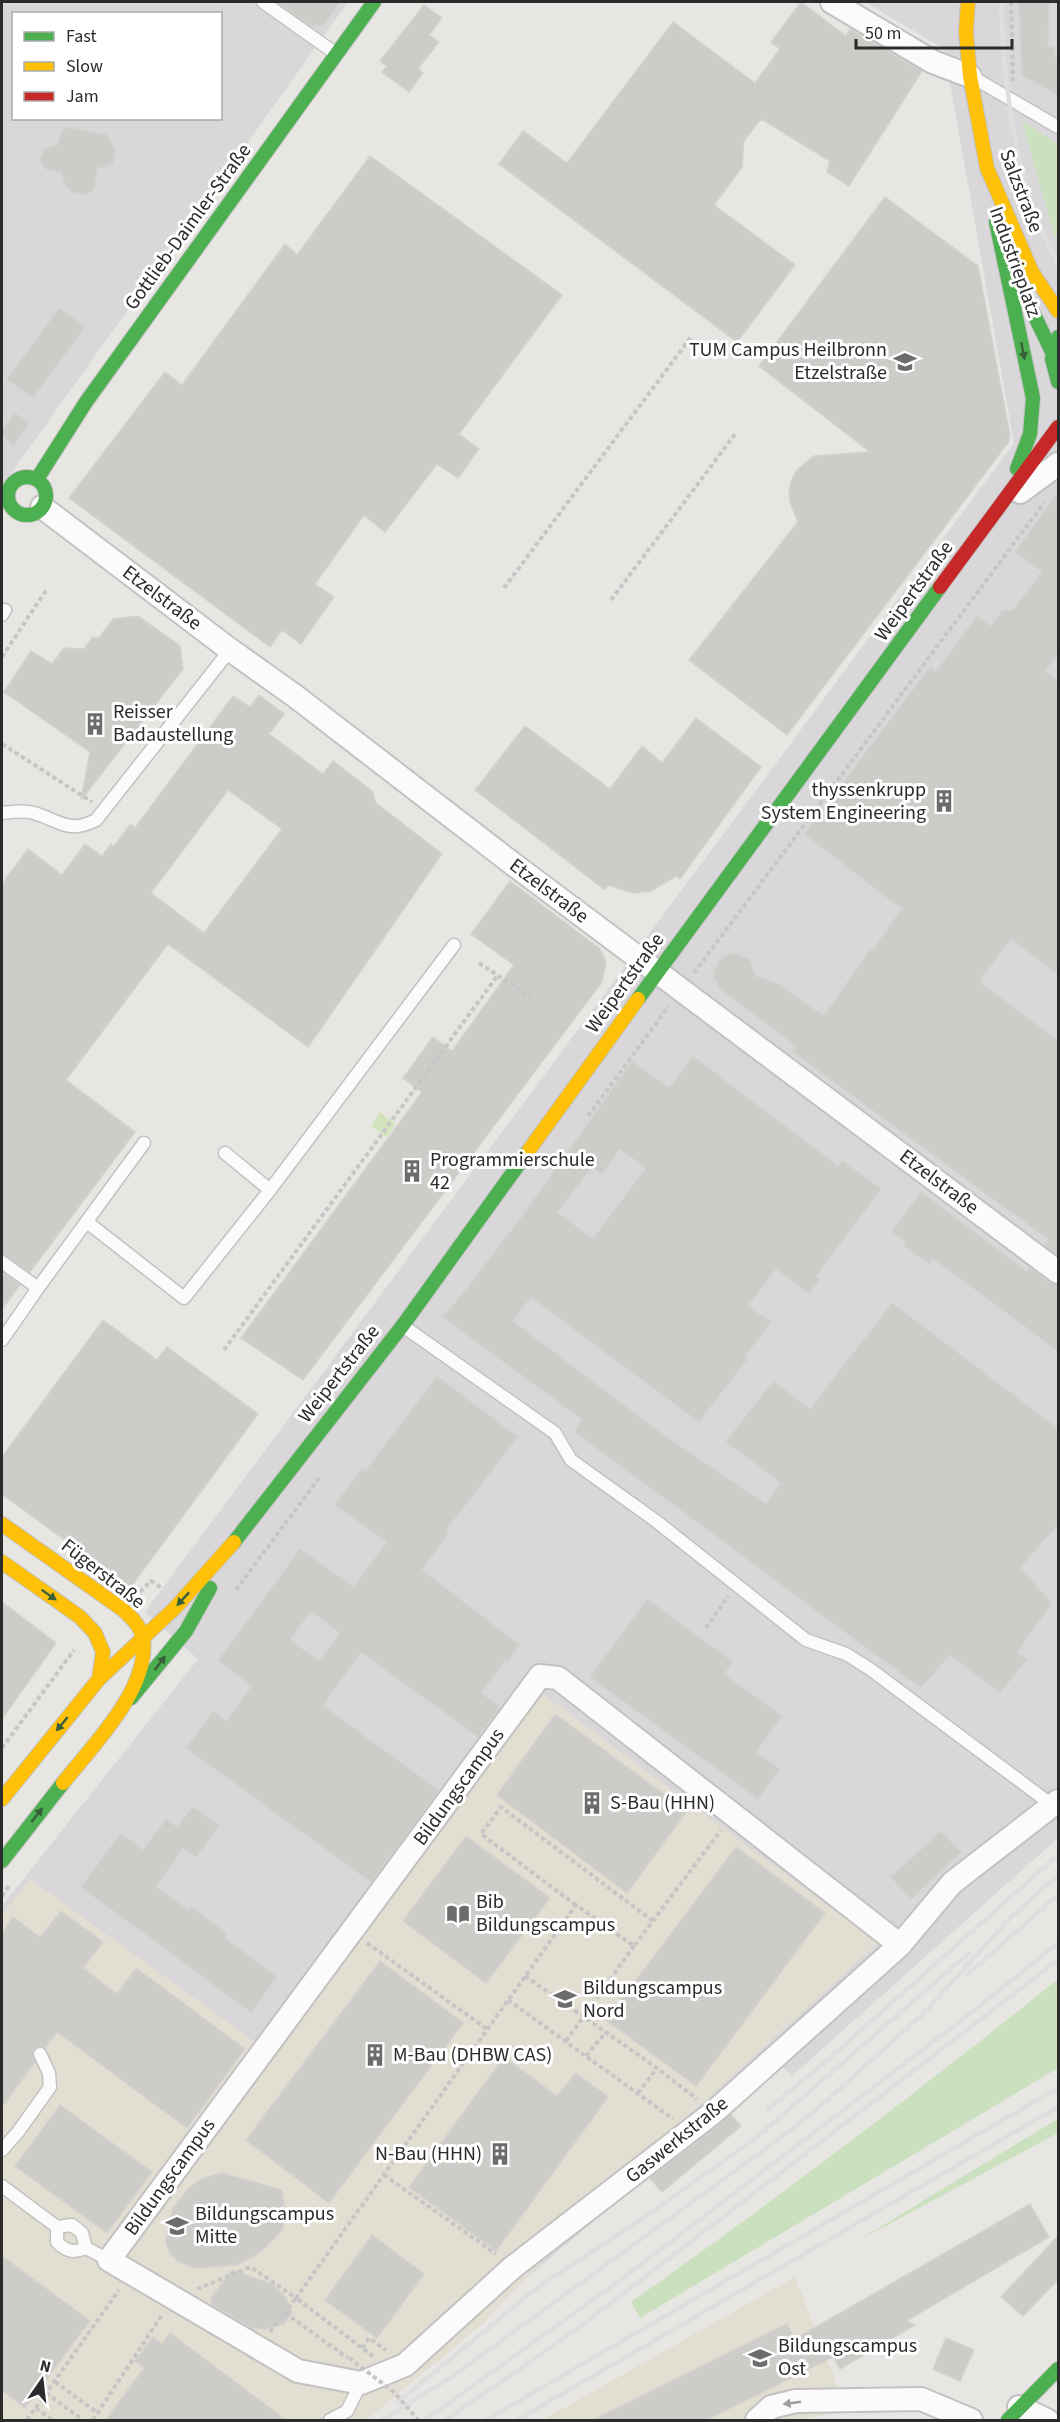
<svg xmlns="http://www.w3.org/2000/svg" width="1060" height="2422" viewBox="0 0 1060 2422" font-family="'Source Sans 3',sans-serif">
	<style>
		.industrial { fill: #d9d7d9; fill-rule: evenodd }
		.education { fill: #e2ded2 }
		.green { fill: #cae0bf }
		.pitch { fill: #d3e4bd }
		.building { fill: #cdccc9; stroke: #d3d2ce; stroke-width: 1.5; fill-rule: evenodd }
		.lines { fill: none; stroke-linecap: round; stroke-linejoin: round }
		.lane-casing { stroke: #c2c2c2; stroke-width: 15 }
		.street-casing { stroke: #c2c2c2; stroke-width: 26 }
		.fast-casing { stroke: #c2c2c2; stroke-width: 16 }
		.slow-casing { stroke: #c2c2c2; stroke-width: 16 }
		.jam-casing { stroke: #c2c2c2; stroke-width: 16 }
		.path { stroke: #c6c6c6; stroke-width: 4; stroke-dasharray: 4.5 3; stroke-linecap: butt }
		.lane { stroke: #fcfbfb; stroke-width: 12 }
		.street { stroke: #fcfbfb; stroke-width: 22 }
		.fast { stroke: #4caf50; stroke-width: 14 }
		.slow { stroke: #ffc107; stroke-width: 14 }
		.jam { stroke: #c62828; stroke-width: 14 }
		.rail { stroke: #dededf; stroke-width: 4.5 }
		.path-bridge { stroke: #c6c6c6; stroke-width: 4; stroke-dasharray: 4.5 3; stroke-linecap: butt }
		.oneway { fill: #38603a }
		.oneway2 { fill: #9e9d9d }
		.labels { text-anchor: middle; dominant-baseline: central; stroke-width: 6; stroke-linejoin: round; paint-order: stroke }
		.street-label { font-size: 20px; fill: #2b2b2b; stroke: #fff }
		.poi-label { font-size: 20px; fill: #2b2b2b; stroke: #fff; text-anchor: start }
	</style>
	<rect width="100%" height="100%" fill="#e8e6e2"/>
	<!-- industrial -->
	<path class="industrial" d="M 2,2 L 348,2 L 2,486 ZM 14,14 L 220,14 L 220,118 L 14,118 Z
		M 865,2 L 1058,2 L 1058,1838 L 792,2076 L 780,2064 L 388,2395 L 2,2420 L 2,1906 L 198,1659 L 145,1612 L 1014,443 L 944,49 Z"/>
	<!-- education -->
	<path class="education" d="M 539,1691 L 878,1943 L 623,2175 L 485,2322 L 366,2420 L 2,2420 L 2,1915 L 30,1879 L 273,2055 Z
		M 795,2277 L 847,2411 L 796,2420 L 543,2420 Z"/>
	<!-- green -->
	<path class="green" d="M 1022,121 L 1058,144 L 1058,232 L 1055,239 Z
		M 1058,1979 L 1058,2068 L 640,2318 L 631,2302 C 777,2199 919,2091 1058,1979 Z
		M 1058,2119 L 1058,2133 L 854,2243 L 1046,2126 Z"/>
	<!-- pitch -->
	<path class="pitch" d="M 380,1112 L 396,1124 L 386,1137 L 371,1126 Z"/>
	<!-- building -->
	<path class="building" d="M 277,2 L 340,2 L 323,26 L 311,26 Z
		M 801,2 L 846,36 L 850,29 L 922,71 L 849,186 L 827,172 L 830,161 L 761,119 L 744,141 L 742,167 L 714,205 L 795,265 L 737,342 L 499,164 L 523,131 L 567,163 L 673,22 L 755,83 L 780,49 L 771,42 Z
		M 1019,2 L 1049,2 L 1048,47 L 1054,47 L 1055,58 L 1059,59 L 1059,96 L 1022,75 Z
		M 424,5 L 442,18 L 429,35 L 439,42 L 418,69 L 423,73 L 409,92 L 382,72 L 387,66 L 380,61 Z
		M 68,127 L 107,135 L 116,150 L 113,163 L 97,169 L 95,186 L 92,191 L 85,194 L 71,192 L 65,185 L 61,172 L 46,169 L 40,160 L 44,149 L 58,145 L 62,131 Z
		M 370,156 L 562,295 L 459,434 L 479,449 L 458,478 L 437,464 L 385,532 L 364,515 L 315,584 L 334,597 L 301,644 L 282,630 L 270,647 L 69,498 L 165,372 L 182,385 L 285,244 L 297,255 Z
		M 885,197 L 978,266 L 1010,436 L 1008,443 L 787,735 L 689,660 L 798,522 L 790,502 L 789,492 L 791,481 L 797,470 L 814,456 L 870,452 L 759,366 Z
		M 59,308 L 85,327 L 33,398 L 7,379 Z
		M 15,413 L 29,424 L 14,445 L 2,436 L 2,430 Z
		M 1059,491 L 1059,652 L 1045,671 L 1059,682 L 1059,975 L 1011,939 L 980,980 L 983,982 L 982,984 L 1059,1041 L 1059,1256 L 1045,1246 L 1049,1240 L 792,1051 L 796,1046 L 721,990 L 714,978 L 714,972 L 719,960 L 731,953 L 738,954 L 750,960 L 755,976 L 777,983 L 824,1016 L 871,948 L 873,949 L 902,909 L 804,834 L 930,667 L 936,672 L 977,616 L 991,626 L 1002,611 L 1013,610 L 1042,572 L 1015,552 Z
		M 138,616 L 180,646 L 183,669 L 81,800 L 90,752 L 4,692 L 31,651 L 52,664 L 64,648 L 84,649 L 93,637 L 99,638 L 113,619 Z
		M 259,695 L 284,714 L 269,734 L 323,774 L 333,761 L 372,791 L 376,803 L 442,854 L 308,1047 L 168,944 L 66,1080 L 135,1132 L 30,1272 L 2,1254 L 2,884 L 28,849 L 62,875 L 85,844 L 102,856 L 111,844 L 114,846 L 131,824 L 135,828 L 233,696 L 250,707 ZM 228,790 L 282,829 L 204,933 L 151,893 Z
		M 696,718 L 761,767 L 680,879 L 676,876 L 651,891 L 633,893 L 608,885 L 605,890 L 475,790 L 525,726 L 610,789 L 642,746 L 662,763 Z
		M 510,881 L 600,949 L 606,962 L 602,982 L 303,1380 L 241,1338 L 422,1092 L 403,1078 L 433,1037 L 452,1051 L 514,965 L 471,934 Z
		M 693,1056 L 838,1166 L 842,1160 L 881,1189 L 816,1276 L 820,1279 L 809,1294 L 776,1269 L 748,1306 L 771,1322 L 745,1356 L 748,1358 L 699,1422 L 531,1297 L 513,1321 L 668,1438 L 766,1504 L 781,1483 L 726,1442 L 773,1381 L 810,1409 L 892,1303 L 1059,1429 L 1059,1523 L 1020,1568 L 1052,1603 L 1017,1652 L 1027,1660 L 1000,1692 L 950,1655 L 921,1688 L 575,1432 L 581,1419 L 443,1317 L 468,1287 L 523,1215 L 632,1061 L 669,1088 ZM 620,1149 L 646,1168 L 593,1239 L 557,1212 L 592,1167 L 602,1174 Z
		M 921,1192 L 1026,1271 L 1029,1267 L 1050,1283 L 1059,1285 L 1059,1352 L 933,1258 L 929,1264 L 903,1245 L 906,1242 L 892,1231 Z
		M 2,1272 L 20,1285 L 2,1309 Z
		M 103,1320 L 157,1360 L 167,1347 L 258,1414 L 130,1588 L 2,1494 L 2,1457 Z
		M 437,1376 L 518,1437 L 446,1530 L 449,1532 L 422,1570 L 520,1645 L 507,1662 L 505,1660 L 481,1693 L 500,1707 L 478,1737 L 361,1652 L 323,1705 L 439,1791 L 371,1882 L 186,1748 L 213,1711 L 226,1721 L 252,1686 L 218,1661 L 300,1549 L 354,1587 L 387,1542 L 335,1505 L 362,1468 L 365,1471 ZM 311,1611 L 340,1633 L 319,1661 L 290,1640 Z
		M 647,1599 L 733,1662 L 724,1674 L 782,1716 L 756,1752 L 780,1769 L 758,1799 L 590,1677 Z
		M 2,1602 L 56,1643 L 2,1719 Z
		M 555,1714 L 687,1811 L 627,1893 L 497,1795 Z
		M 193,1807 L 219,1826 L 196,1857 L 183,1848 L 156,1887 L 188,1910 L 191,1906 L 227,1934 L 225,1938 L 277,1977 L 251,2012 L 81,1887 L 121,1833 L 143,1850 L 166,1819 L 177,1827 Z
		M 941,1831 L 961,1852 L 911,1899 L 891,1877 Z
		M 466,1836 L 550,1898 L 486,1983 L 403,1921 Z
		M 736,1847 L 825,1913 L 696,2086 L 606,2020 Z
		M 61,1911 L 103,1942 L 83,1968 L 117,1994 L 136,1968 L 245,2049 L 187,2128 L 57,2032 L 45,2048 L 40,2046 L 34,2049 L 32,2054 L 35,2062 L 2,2107 L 2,1933 L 13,1917 L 40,1937 Z
		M 380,1961 L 463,2023 L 329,2203 L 246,2140 Z
		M 504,2057 L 557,2096 L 576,2073 L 608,2097 L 496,2251 L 409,2187 Z
		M 60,2105 L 152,2172 L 107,2233 L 15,2166 Z
		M 731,2115 L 741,2126 L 662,2192 L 650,2178 Z
		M 222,2173 L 282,2190 L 286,2217 L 282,2230 L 261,2252 L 237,2265 L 196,2268 L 179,2262 L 170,2254 L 166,2243 L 168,2225 L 174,2207 L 188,2189 L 201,2179 Z
		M 1030,2204 L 1049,2237 L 906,2321 L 915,2325 L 840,2369 L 833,2357 L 704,2421 L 591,2421 L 787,2324 L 795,2339 Z
		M 372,2235 L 424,2274 L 377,2338 L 325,2300 Z
		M 1059,2235 L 1059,2279 L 1023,2316 L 1001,2297 Z
		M 2,2256 L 90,2321 L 25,2408 L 2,2390 Z
		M 232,2270 L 272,2284 L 286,2298 L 292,2312 L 285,2323 L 265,2329 L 252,2328 L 212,2305 L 211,2298 Z
		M 170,2333 L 287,2421 L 105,2421 L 144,2368 L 135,2361 L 153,2337 L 162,2344 Z
		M 946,2338 L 974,2350 L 960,2381 L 933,2369 Z"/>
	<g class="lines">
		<!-- lane casing -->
		<g class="lane-casing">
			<path id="lane" d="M 263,2 L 335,53
				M 974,78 L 1058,127
				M 2,615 L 5,610
				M 2,813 C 12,812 24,810 34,813 C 60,821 69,834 96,820 L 230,650
				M 225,1153 L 270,1190 L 454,945
				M 87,1222 L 184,1298 L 270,1190
				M 2,1262 L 38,1288 L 2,1340
				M 38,1288 L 144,1143
				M 403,1326 L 555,1433 L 571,1460 L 656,1521 L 806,1640 L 846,1654 L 870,1669 L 1052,1805
				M 2,2150 L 18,2132 L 50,2087 L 49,2073 L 40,2054
				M 2,2186 L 57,2227 L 72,2225 L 82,2233 L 86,2248 C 73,2253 67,2252 57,2242 L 57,2227
				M 86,2248 L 109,2260
				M 330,2420 L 347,2411 L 361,2383"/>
		</g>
		<!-- street casing -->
		<g class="street-casing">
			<path id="street" d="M 832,2 L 933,62 L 970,76
				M 1020,492 L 1058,464
				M 42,507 L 229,649 L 295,696 L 513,864 L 1058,1272
				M 900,1945 L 558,1678 L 540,1676 L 109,2260 L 298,2371 L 361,2383 L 405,2365 L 513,2267 L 714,2112 L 900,1945 L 952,1883 L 1058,1801
				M 1019,2407 L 1047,2420
				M 757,2420 L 771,2407 L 796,2401 L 921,2399 L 971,2420"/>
		</g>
		<!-- fast casing -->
		<g class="fast-casing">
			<path id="fast" d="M 996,222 L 1033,398 L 1030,434 L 1017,469
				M 1026,298 L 1052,352
				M 1058,337 L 1052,359 L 1058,382
				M8 496a19 19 0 1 1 38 0a19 19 0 1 1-38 0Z
				M 37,479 L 86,402 L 374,2
				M 638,999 L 940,587
				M 234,1542 L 403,1325 L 529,1150
				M 131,1698 L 186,1631 L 210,1588
				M 2,1861 L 63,1783
				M 1008,2420 L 1058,2369"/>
		</g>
		<!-- slow casing -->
		<g class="slow-casing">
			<path id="slow" d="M 968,2 L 966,32 L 970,76 L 987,168 L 1032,272 L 1058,311
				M 529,1150 L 638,999
				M 2,1524 L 122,1609 C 131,1617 141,1626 143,1639 C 150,1689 92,1746 63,1783
				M 2,1562 L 80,1617 L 95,1633 L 103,1652 L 99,1679 L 2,1799
				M 99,1679 L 175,1608 L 234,1542"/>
		</g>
		<!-- jam casing -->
		<g class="jam-casing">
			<path id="jam" d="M 940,587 L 1058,427"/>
		</g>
		<!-- path -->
		<path class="path" d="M 1011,2 L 1013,82
			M 504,588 L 691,337
			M 611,600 L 736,433
			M 2,657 L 47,589
			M 2,744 L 92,802
			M 479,963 L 532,998
			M 694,973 L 1044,503
			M 588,1116 L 669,1006
			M 224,1350 L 498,975
			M 236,1590 L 319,1478
			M 140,1592 L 151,1581 L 162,1588
			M 706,1628 L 728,1596
			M 2,1748 L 74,1650
			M 2,1896 L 9,1886
			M 576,1905 L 481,1834 L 501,1807 L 653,1921
			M 367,1943 L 487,2029
			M 525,1976 L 657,2068 L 697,2099
			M 508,2000 L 673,2119
			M 566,2041 L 634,1946
			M 586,2056 L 606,2032
			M 638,2093 L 657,2068
			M 384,2175 L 496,2254
			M 197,2289 L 251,2267 L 296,2298 L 576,1905 L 634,1946 L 721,1830
			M 285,2313 L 348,2358
			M 270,2332 L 296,2298 L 374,2357
			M 362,2348 L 369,2338 L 386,2350
			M 55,2382 L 98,2413
			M 46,2393 L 83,2420
			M 36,2408 L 52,2420
			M 27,2420 L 119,2290
			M 93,2420 L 162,2315"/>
		<!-- lane -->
		<use href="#lane" class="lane"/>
		<!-- street -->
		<use href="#street" class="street"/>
		<!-- fast -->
		<use href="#fast" class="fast"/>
		<!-- slow -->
		<use href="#slow" class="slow"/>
		<!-- jam -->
		<use href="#jam" class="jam"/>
		<!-- rail -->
		<path class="rail" d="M 1001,2 C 1003,71 1011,140 1032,206 C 1039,227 1050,246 1058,265
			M 967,1975 L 1058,1895
			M 768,2109 L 823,2064 L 1058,1855
			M 397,2403 L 542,2284 L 639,2221 L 756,2138 L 969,1953
			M 382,2420 L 453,2376 L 783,2136 L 824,2103 L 925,2012 L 1009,1919 L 1058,1875
			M 425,2420 L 615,2284 L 976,2009 L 1058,1943
			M 446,2420 L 577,2329 L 1058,1960
			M 486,2420 L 1058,2088
			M 517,2420 L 1058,2107"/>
		<!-- path-bridge -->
		<path class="path-bridge" d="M 349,2358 L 394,2392 L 418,2420"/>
	</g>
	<!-- one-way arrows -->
	<defs><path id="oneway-solid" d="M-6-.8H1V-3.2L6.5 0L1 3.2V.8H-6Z" transform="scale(1.5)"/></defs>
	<g class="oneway">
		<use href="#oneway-solid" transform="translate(1023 351) rotate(79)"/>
		<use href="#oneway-solid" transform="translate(49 1595) rotate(35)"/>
		<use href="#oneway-solid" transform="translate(183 1599) rotate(133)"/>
		<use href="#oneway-solid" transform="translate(160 1663) rotate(-53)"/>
		<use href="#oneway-solid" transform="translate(62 1724) rotate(129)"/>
		<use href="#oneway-solid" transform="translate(37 1815) rotate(-52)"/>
	</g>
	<use class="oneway2" href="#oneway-solid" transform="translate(792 2403) rotate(172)"/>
	<!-- icons -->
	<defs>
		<g id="university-bare" transform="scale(1.8)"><path d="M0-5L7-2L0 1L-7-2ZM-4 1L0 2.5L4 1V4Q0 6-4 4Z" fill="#6d6c6b" stroke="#fff" stroke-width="2.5" paint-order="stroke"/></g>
		<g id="building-bare" transform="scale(1.8)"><path d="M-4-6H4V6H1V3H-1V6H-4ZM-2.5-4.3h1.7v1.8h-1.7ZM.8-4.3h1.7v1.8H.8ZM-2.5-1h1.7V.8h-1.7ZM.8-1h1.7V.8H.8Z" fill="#6d6c6b" stroke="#fff" stroke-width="2.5" paint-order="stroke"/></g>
		<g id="library-bare" transform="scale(1.8)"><path d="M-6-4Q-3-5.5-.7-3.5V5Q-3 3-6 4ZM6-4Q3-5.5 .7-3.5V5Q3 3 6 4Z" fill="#6d6c6b" stroke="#fff" stroke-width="2.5" paint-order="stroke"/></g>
	</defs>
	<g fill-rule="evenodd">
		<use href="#university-bare" x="905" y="362"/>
		<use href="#building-bare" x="95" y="724"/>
		<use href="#building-bare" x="944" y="801"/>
		<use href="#building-bare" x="412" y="1171"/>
		<use href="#building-bare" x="592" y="1803"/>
		<use href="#library-bare" x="458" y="1914"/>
		<use href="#university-bare" x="565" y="1999"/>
		<use href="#building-bare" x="375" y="2055"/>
		<use href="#building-bare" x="500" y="2154"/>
		<use href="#university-bare" x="177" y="2226"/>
		<use href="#university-bare" x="760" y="2358"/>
	</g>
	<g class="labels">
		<!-- street labels -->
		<g class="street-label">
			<text transform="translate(1021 191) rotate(69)">Salzstraße</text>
			<text transform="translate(188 227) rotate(-54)">Gottlieb-Daimler-Straße</text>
			<text transform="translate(1015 262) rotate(70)">Industrieplatz</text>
			<text transform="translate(914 591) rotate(-54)">Weipertstraße</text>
			<text transform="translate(162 598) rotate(37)">Etzelstraße</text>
			<text transform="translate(549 891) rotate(37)">Etzelstraße</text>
			<text transform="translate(625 983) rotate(-54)">Weipertstraße</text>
			<text transform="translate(939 1182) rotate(37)">Etzelstraße</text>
			<text transform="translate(339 1374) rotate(-52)">Weipertstraße</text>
			<text transform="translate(103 1574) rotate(38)">Fügerstraße</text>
			<text transform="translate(459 1787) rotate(-54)">Bildungscampus</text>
			<text transform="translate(677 2140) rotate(-39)">Gaswerkstraße</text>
			<text transform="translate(170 2177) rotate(-54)">Bildungscampus</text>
		</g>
		<!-- poi labels -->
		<g class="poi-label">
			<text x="887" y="350" text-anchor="end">TUM Campus Heilbronn<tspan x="887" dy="23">Etzelstraße</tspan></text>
			<text x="113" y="712">Reisser<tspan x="113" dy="23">Badaustellung</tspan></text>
			<text x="926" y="790" text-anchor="end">thyssenkrupp<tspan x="926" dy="23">System Engineering</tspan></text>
			<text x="430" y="1160">Programmierschule<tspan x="430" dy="23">42</tspan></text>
			<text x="610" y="1803">S-Bau (HHN)</text>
			<text x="476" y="1902">Bib<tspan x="476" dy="23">Bildungscampus</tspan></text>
			<text x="583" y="1988">Bildungscampus<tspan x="583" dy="23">Nord</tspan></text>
			<text x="393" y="2055">M-Bau (DHBW CAS)</text>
			<text x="482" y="2154" text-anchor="end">N-Bau (HHN)</text>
			<text x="195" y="2214">Bildungscampus<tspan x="195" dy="23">Mitte</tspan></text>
			<text x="778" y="2346">Bildungscampus<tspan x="778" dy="23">Ost</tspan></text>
		</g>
	</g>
	<!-- border -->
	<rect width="1060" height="2422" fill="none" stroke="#2b2b2b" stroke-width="6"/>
	<!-- legend -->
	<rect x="12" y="12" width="210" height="108" fill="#ffffff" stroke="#aaaaaa" stroke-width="1.5"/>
	<rect x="24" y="32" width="30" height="9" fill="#4caf50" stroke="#aaaaaa" stroke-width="1.5"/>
	<text x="66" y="42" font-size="18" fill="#2b2b2b">Fast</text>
	<rect x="24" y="62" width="30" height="9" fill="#ffc107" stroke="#aaaaaa" stroke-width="1.5"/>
	<text x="66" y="72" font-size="18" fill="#2b2b2b">Slow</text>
	<rect x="24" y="92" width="30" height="9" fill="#c62828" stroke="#aaaaaa" stroke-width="1.5"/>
	<text x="66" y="102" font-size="18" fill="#2b2b2b">Jam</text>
	<!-- north arrow -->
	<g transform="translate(42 2380) rotate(14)" stroke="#ffffff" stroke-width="4.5" paint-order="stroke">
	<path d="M0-4.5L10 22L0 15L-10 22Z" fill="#2b2b2b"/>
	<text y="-9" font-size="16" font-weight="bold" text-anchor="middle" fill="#2b2b2b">N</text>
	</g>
	<!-- scale -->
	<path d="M856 39v9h156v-9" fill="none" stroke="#2b2b2b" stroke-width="3"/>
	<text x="865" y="39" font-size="18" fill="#2b2b2b" stroke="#ffffff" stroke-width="4.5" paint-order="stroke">50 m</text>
</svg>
